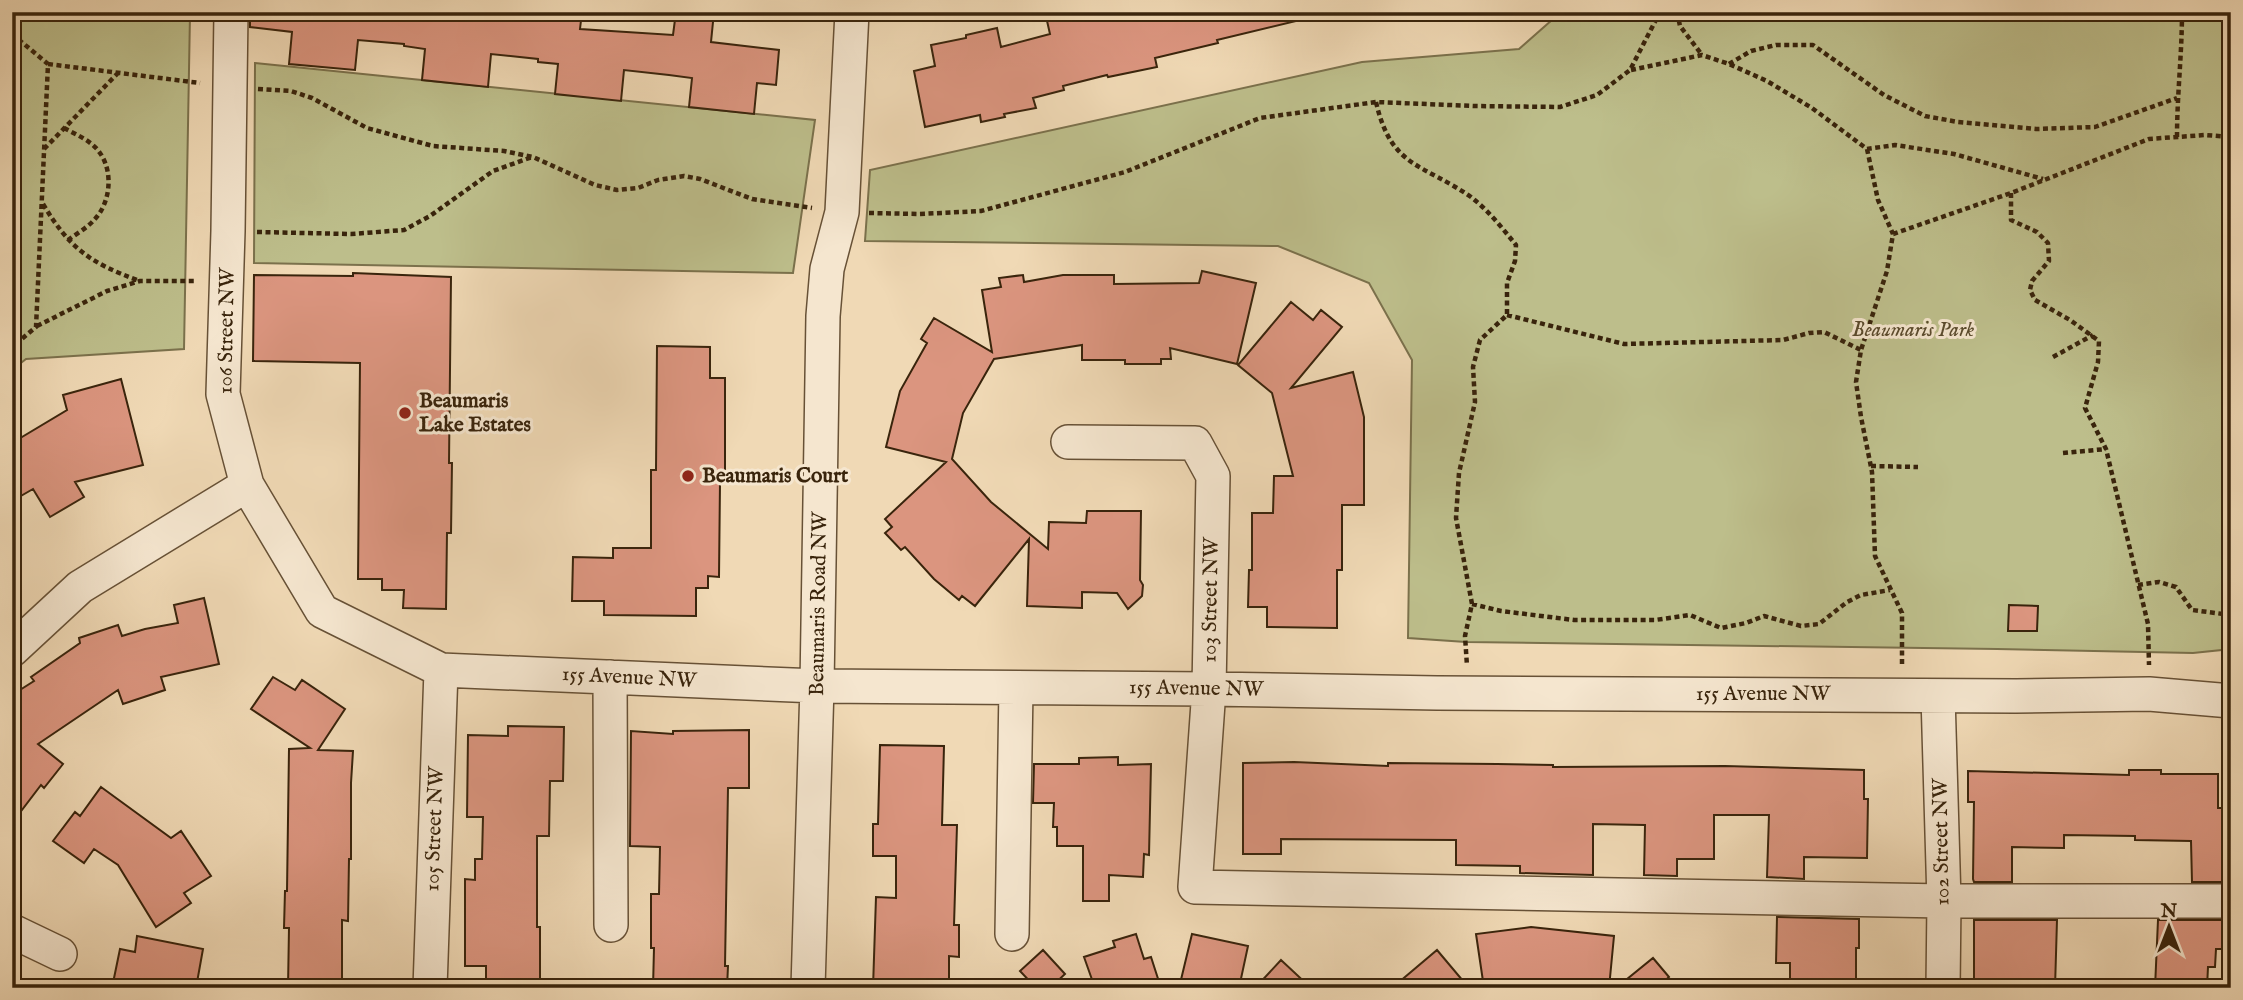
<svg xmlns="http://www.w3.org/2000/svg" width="2243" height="1000" viewBox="0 0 2243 1000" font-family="'IM FELL English',serif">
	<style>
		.park { fill: #bdbe8b; stroke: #7b714c; stroke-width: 2 }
		.building { fill: #db957f; stroke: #39240c; stroke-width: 2 }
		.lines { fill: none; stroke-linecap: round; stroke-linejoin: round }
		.minor-casing { stroke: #675136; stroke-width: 36 }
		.path { stroke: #39240c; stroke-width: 4.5; stroke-dasharray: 5 3.5; stroke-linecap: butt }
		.minor { stroke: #f5e6cf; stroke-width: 33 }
		.poi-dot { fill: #8f2418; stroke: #f5e6cf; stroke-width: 2.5 }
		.labels { text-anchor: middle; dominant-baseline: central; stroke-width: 6; stroke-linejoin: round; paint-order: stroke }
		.park-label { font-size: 21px; font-style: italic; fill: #5a4a2c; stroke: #f5e6cf }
		.street-label { font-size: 21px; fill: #39240c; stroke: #f5e6cf }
		.poi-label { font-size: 21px; font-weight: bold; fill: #39240c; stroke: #f5e6cf; text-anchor: start }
	</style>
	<rect width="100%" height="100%" fill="#f0d9b5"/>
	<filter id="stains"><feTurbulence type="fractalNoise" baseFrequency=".00286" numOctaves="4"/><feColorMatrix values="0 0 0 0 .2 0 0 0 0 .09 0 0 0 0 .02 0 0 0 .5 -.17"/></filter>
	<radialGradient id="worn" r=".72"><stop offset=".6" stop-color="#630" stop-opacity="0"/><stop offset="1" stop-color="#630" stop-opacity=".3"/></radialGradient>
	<!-- park -->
	<path class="park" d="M 12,12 L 183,12 L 190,14 L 184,349 L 26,359 L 12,370 Z
		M 1561,12 L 2231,12 L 2231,649 L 2193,653 L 1997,649 L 1466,642 L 1408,638 L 1412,360 L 1369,283 L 1278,246 L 865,241 L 870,170 L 1362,62 L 1519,49 Z
		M 255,63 L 815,120 L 793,273 L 254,263 Z"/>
	<!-- building -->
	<path class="building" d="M 250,12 L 447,12 L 493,18 L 494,15 L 542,21 L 543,12 L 582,12 L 580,29 L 673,35 L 676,12 L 714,12 L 711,42 L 779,50 L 776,85 L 757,83 L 754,114 L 689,107 L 692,78 L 669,75 L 624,70 L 621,101 L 555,94 L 558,64 L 538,62 L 538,59 L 491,54 L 488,87 L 422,80 L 425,49 L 404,46 L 404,44 L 358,40 L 355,70 L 289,64 L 292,32 L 250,27 Z
		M 1045,12 L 1295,12 L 1296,21 L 1217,40 L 1218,43 L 1155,58 L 1157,67 L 1108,77 L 1107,75 L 1063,86 L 1064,90 L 1033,98 L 1036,108 L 1004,114 L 1005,117 L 981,122 L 980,115 L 925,127 L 914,71 L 935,66 L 931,45 L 966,38 L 966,35 L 997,28 L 1001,47 L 1050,34 Z
		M 1202,271 L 1256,283 L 1237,364 L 1170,348 L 1171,359 L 1161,359 L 1161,364 L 1125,364 L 1125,360 L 1082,360 L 1082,345 L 994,359 L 963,413 L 952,459 L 991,502 L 1048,549 L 1049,522 L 1086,523 L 1087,511 L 1141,511 L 1140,580 L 1143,585 L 1142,596 L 1128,609 L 1117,593 L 1082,592 L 1082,608 L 1027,606 L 1029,539 L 975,606 L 962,596 L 959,600 L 934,579 L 905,547 L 901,550 L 885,533 L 892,527 L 885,519 L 946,462 L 886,447 L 900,391 L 927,343 L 921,339 L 934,318 L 992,352 L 982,290 L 1001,287 L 999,278 L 1023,275 L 1024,282 L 1063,275 L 1114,275 L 1114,284 L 1199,283 Z
		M 353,273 L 451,277 L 449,463 L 452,463 L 451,533 L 447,533 L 446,609 L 403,608 L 404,590 L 382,590 L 382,579 L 358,579 L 360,363 L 253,361 L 254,275 L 353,276 Z
		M 1291,302 L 1313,320 L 1321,310 L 1342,327 L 1291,388 L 1353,372 L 1364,417 L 1364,505 L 1342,505 L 1342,570 L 1337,570 L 1337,628 L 1267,627 L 1267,607 L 1248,607 L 1249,570 L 1252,570 L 1252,513 L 1273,513 L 1274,476 L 1293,476 L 1272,393 L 1238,365 Z
		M 657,346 L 710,347 L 710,378 L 725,378 L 725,482 L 720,482 L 719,577 L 708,576 L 708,588 L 696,588 L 696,616 L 604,615 L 604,601 L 572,601 L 573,557 L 613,558 L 613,548 L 651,548 L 651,470 L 656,470 Z
		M 121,379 L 143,465 L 75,482 L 84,497 L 50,517 L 33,489 L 12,501 L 12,443 L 67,410 L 63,395 Z
		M 204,598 L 219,664 L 161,677 L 165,690 L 123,704 L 118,690 L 38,744 L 63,764 L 44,788 L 41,785 L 12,823 L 12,695 L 34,681 L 31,677 L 80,643 L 79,638 L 118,625 L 122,636 L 145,629 L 178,623 L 174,605 Z
		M 2009,605 L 2038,606 L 2037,631 L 2008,631 Z
		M 273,677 L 295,690 L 302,680 L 345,709 L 318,750 L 353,751 L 351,783 L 351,859 L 349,859 L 348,921 L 342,920 L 342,988 L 288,988 L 289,928 L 284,928 L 285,891 L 287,891 L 289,749 L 310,748 L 251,709 Z
		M 508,726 L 564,727 L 563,781 L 550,781 L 549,836 L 537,836 L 537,927 L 540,927 L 540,983 L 486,983 L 486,966 L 465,966 L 465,879 L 475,880 L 475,859 L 482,859 L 483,817 L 467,817 L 468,735 L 508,736 Z
		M 749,730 L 749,788 L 728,788 L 725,966 L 728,966 L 727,988 L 653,988 L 654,948 L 651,948 L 651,894 L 659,894 L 660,847 L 630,846 L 631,731 L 673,734 L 673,731 Z
		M 880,745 L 944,746 L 942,825 L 957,825 L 954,925 L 959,925 L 959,957 L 949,956 L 949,988 L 873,988 L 876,897 L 896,898 L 896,856 L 873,856 L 873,824 L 878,824 Z
		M 1118,757 L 1118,765 L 1151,764 L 1149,855 L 1144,854 L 1143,877 L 1109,875 L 1109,901 L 1083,901 L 1083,846 L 1057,846 L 1057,827 L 1053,827 L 1054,803 L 1033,803 L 1034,764 L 1079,764 L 1079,758 Z
		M 1294,762 L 1388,766 L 1388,763 L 1497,764 L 1553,765 L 1553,767 L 1725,766 L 1864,770 L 1864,799 L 1868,799 L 1867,858 L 1804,857 L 1804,879 L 1767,877 L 1769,815 L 1714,815 L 1714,859 L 1677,859 L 1677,876 L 1644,875 L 1645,825 L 1593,824 L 1593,875 L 1520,873 L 1520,866 L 1456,865 L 1456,840 L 1281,839 L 1281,854 L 1243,854 L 1243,763 Z
		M 2129,770 L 2161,770 L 2161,774 L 2218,774 L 2218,808 L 2231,808 L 2231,882 L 2192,882 L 2191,841 L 2135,840 L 2135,836 L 2064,835 L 2064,848 L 2012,847 L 2012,882 L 1974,882 L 1973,879 L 1974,802 L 1968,802 L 1968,771 L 2129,775 Z
		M 101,787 L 171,838 L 181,831 L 211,876 L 184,893 L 191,903 L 156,927 L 118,865 L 94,849 L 84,863 L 53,841 L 75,812 L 80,816 Z
		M 1777,917 L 1859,919 L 1859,948 L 1856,948 L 1856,988 L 1790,988 L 1790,963 L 1776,963 Z
		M 1974,920 L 2057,920 L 2055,988 L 1974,988 Z
		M 2158,920 L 2225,920 L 2224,949 L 2216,949 L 2215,967 L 2208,967 L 2207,988 L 2155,988 Z
		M 1531,927 L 1614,936 L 1609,988 L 1484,988 L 1476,934 Z
		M 1136,934 L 1144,959 L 1151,957 L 1161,988 L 1095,988 L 1084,957 L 1115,947 L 1113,941 Z
		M 1192,934 L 1248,946 L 1239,988 L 1179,988 Z
		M 137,936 L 203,949 L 196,988 L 150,981 L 149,988 L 113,983 L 120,949 L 135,952 Z
		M 1043,950 L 1065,974 L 1050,988 L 1036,988 L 1020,971 Z
		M 1437,950 L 1469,988 L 1392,988 Z
		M 1653,958 L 1669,977 L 1657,988 L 1616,988 Z
		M 1281,960 L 1311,988 L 1255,988 Z"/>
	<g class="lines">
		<!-- minor casing -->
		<g class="minor-casing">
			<path id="minor" d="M 231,12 L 228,231 L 223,394 L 247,485 L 322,611 L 441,670 L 817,686 L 1209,689 L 1437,693 L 2016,696 L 2149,694 L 2231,701
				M 1068,442 L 1195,443 L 1213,476 L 1209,689 L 1195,887 L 1944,901 L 2231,901
				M 12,650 L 80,587 L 247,485
				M 610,677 L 611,925
				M 1938,696 L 1944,901 L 1943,988
				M 12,931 L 60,954
				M 1012,934 L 1016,688
				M 430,988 L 441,670
				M 808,988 L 817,686 L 823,316 L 827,269 L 842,212 L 852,12"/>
		</g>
		<!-- path -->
		<path class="path" d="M 1677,12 L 1680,26 L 1702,55
			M 12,34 L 48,64 L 36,327 L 12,347
			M 48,64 L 200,83
			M 1729,64 L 1751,51 L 1776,45 L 1813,45 L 1884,95 L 1925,116 L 1958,122 L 2036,129 L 2095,127 L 2177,98
			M 1631,70 L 1702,55 L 1729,64 L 1767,81 L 1812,108 L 1867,149 L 1895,145 L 1954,154 L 2043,179
			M 258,89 L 291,91 L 312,98 L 367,128 L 433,146 L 504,151 L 533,157 L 595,185 L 617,190 L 638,188 L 658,180 L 684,176 L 700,179 L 752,199 L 812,208
			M 1376,102 C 1391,168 1422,163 1471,197 C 1488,210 1503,229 1516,245 L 1515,261 L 1507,283 L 1507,315 L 1480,340 L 1473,367 L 1475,402 L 1459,473 L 1456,518 L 1472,604 L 1465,636 L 1467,666
			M 64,128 C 77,135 92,141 100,153 C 114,173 110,204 94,220 C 87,228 76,234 68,240
			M 2177,137 C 2177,95 2182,54 2182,12
			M 44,149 L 118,73
			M 1867,149 L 1878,200 L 1893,234 L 1887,271 L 1861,350 L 1856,382 L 1861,417 L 1872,472 L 1875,556 L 1902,613 L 1902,666
			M 2011,193 L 2011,220 L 2037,232 L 2048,243 L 2049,261 L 2032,281 L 2030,290 L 2035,300 L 2070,320 L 2099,341 L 2098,362 L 2085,408 L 2106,449 L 2148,624 L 2149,665
			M 43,204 C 70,249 90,263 140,281
			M 869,213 L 919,214 L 981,211 L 1125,172 L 1260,118 L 1376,102 L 1474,106 L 1560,107 L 1597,95 L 1630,70 L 1660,12
			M 257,232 L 351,234 L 404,230 L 430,216 L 493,171 L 532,157
			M 1893,234 L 2011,193 L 2149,139 L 2205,135 L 2231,137
			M 1507,315 L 1624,344 L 1783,340 L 1809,333 L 1824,332 L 1861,350
			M 37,326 L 107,291 L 140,281 L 197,281
			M 2053,357 L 2093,335
			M 2063,453 L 2106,449
			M 1871,466 L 1918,467
			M 2138,585 L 2159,582 L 2176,587 L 2192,610 L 2231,615
			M 1472,604 L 1501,611 L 1574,620 L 1655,620 L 1690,615 L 1721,628 L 1746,623 L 1764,616 L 1801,626 L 1819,624 L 1847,602 L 1861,595 L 1890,590"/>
		<!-- minor -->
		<use href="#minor" class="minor"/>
	</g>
	<!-- markers -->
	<g class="poi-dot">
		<circle cx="405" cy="413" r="7"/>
		<circle cx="688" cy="476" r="7"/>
	</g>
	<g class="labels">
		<!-- park labels -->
		<g class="park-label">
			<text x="1913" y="330">Beaumaris Park</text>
		</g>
		<!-- street labels -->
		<g class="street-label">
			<text transform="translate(227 331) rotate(-89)">106 Street NW</text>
			<text transform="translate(1211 600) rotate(-89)">103 Street NW</text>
			<text transform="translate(819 604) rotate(-89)">Beaumaris Road NW</text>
			<text transform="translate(629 678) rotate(3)">155 Avenue NW</text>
			<text transform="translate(1196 689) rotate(1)">155 Avenue NW</text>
			<text x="1763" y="694">155 Avenue NW</text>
			<text transform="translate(435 829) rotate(-88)">105 Street NW</text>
			<text transform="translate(1942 842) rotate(-91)">102 Street NW</text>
		</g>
		<!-- poi labels -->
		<g class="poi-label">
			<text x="419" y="401">Beaumaris<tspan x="419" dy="24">Lake Estates</tspan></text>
			<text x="702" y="476">Beaumaris Court</text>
		</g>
	</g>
	<!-- margin -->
	<rect width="2243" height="1000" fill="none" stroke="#f0d9b5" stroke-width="42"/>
	<rect x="14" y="14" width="2215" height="972" fill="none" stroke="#39240c" stroke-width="3.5"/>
	<rect x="21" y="21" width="2201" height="958" fill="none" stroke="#39240c" stroke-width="2"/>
	<!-- north arrow -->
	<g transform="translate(2169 927)" stroke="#f5e6cf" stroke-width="5" paint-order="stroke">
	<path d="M0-5L12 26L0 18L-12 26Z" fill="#39240c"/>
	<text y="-10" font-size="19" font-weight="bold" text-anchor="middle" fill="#39240c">N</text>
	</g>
	<rect width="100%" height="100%" filter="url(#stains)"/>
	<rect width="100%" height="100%" fill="url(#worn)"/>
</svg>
